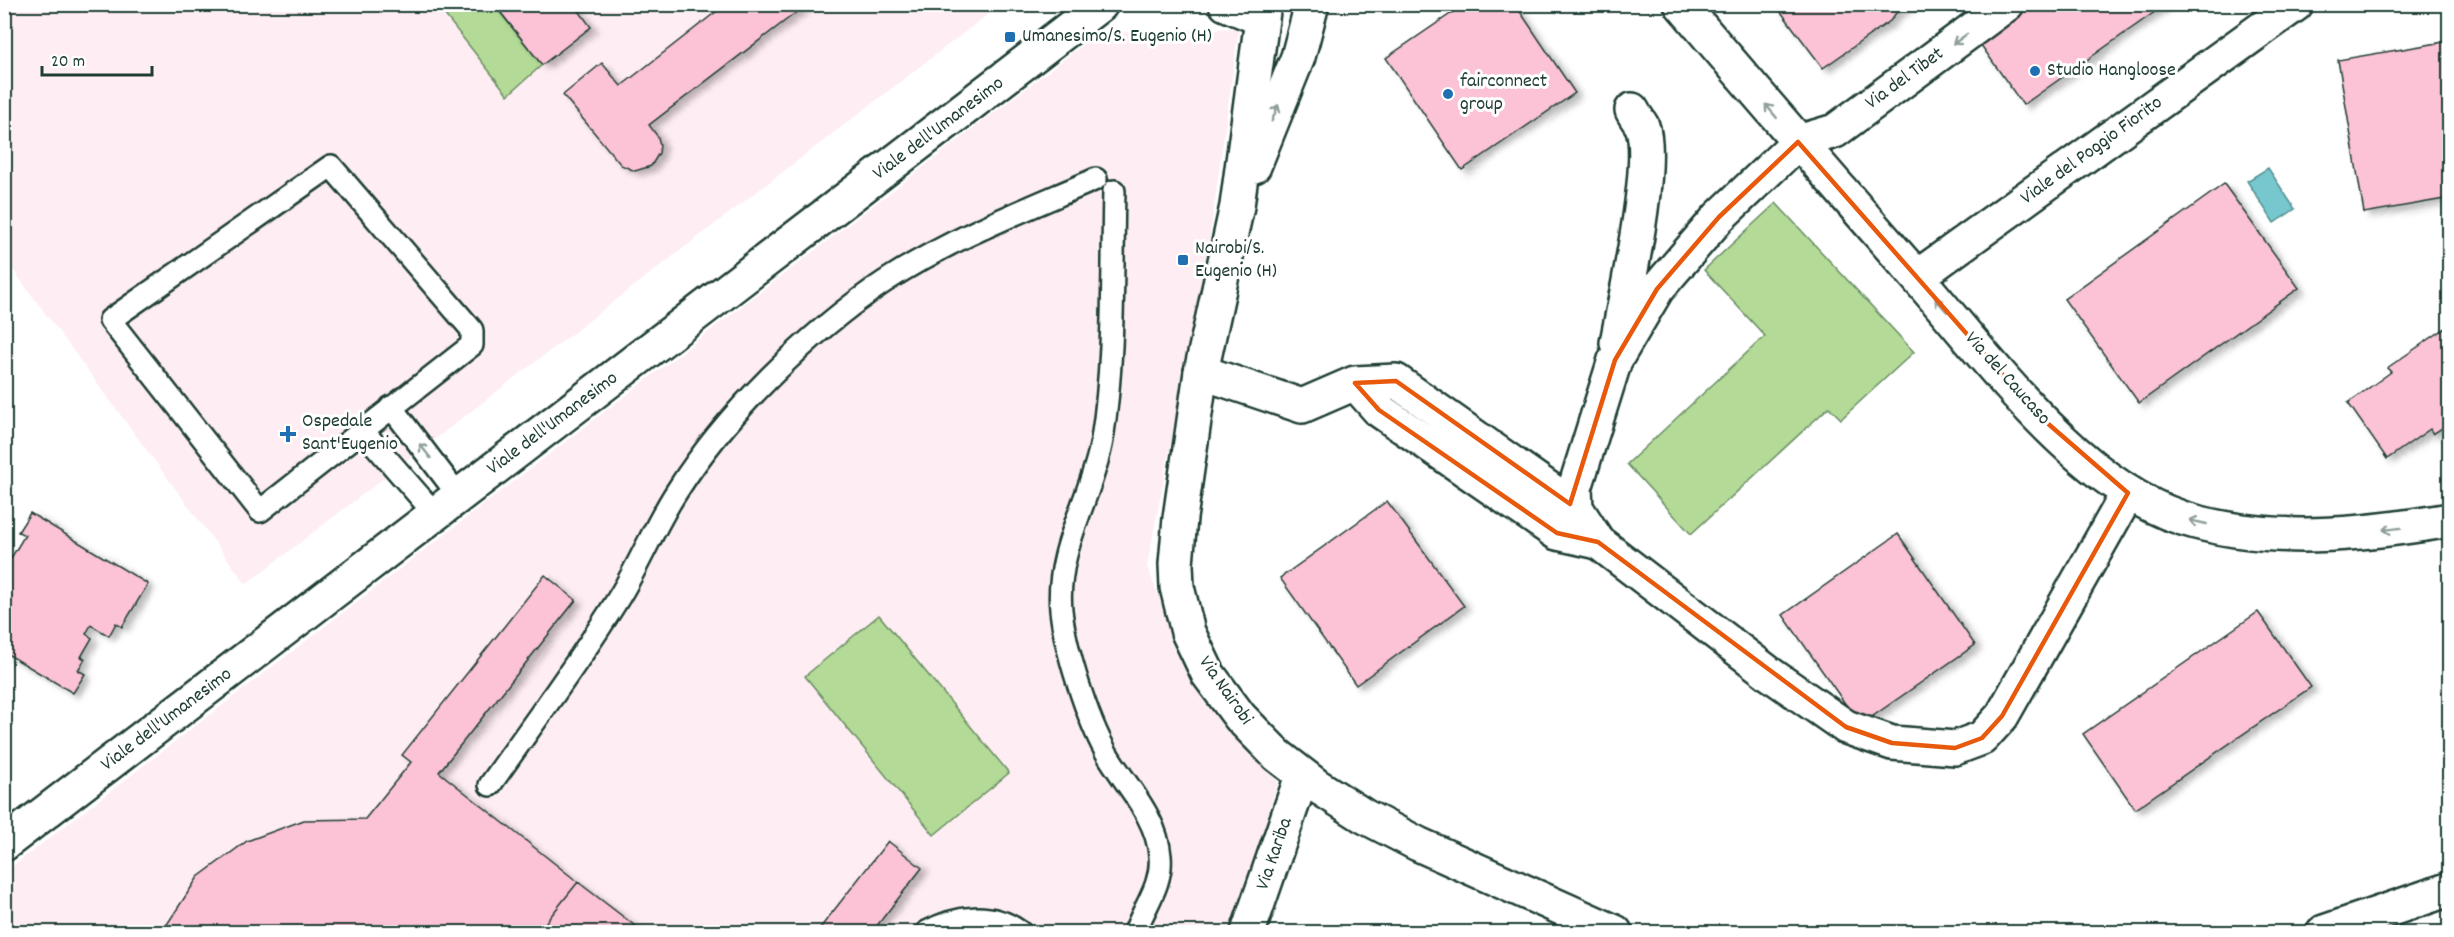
<svg xmlns="http://www.w3.org/2000/svg" width="2454" height="937" viewBox="0 0 2454 937" font-family="Dekko,sans-serif">
	<style>
		.built { fill: #feedf2 }
		.green { fill: #b3da96; stroke: #698c65; stroke-width: 1.5 }
		.water { fill: #76c7ce; stroke: #539090; stroke-width: 1.5 }
		.building { fill: #fcc2d5; stroke: #1f3d34; stroke-width: 1.5; filter: url(#shadow) }
		.lines { fill: none; stroke-linecap: round; stroke-linejoin: round }
		.lane-casing { stroke: #1f3d34; stroke-width: 26 }
		.street-casing { stroke: #1f3d34; stroke-width: 38 }
		.secondary-casing { stroke: #1f3d34; stroke-width: 38 }
		.lane { stroke: #fff; stroke-width: 21 }
		.street { stroke: #fff; stroke-width: 33 }
		.secondary { stroke: #fff; stroke-width: 33 }
		.oneway { stroke: #8f9e9a }
		.marked { fill: none; stroke: #e8590c; stroke-width: 4.5; stroke-linejoin: round }
		.poi-dot { fill: #1f6fb2; stroke: #fff; stroke-width: 2 }
		.labels { text-anchor: middle; dominant-baseline: central; stroke-width: 6; stroke-linejoin: round; paint-order: stroke }
		.poi-label { font-size: 20px; fill: #1f3d34; stroke: #fff; text-anchor: start }
		.street-label { font-size: 20px; fill: #1f3d34; stroke: #fff }
	</style>
	<defs>
		<filter id="shadow"><feDropShadow dx="6" dy="4" stdDeviation="3" flood-color="#0004"/></filter>
	</defs>
	<rect width="100%" height="100%" fill="#fff"/>
	<filter id="ink" filterUnits="userSpaceOnUse"><feTurbulence type="fractalNoise" baseFrequency=".0167" numOctaves="2"/><feDisplacementMap in="SourceGraphic" scale="12" xChannelSelector="R" yChannelSelector="G"/><feConvolveMatrix kernelMatrix="1 2 1 2 8 2 1 2 1" color-interpolation-filters="sRGB"/></filter>
	<g filter="url(#ink)">
		<!-- built -->
		<path class="built" d="M 5,5 L 1000,5 L 246,584 L 5,259 Z
			M 1239,28 L 1209,241 L 1147,567 L 1191,679 L 1278,782 L 1231,932 L 5,932 L 5,872 L 1098,33 Z"/>
		<!-- green -->
		<path class="green" d="M 437,5 L 494,5 L 542,65 L 508,95 Z
			M 1776,203 L 1914,352 L 1841,419 L 1829,407 L 1691,534 L 1627,464 L 1765,336 L 1704,270 Z
			M 879,615 L 1009,773 L 934,835 L 805,676 Z"/>
		<!-- water -->
		<path class="water" d="M 2268,168 L 2295,209 L 2274,223 L 2247,181 Z"/>
		<!-- building -->
		<path class="building" d="M 494,4 L 574,4 L 591,27 L 542,65 Z
			M 726,4 L 807,4 L 649,125 L 658,137 L 660,145 L 659,153 L 651,166 L 635,171 L 621,165 L 563,95 L 602,63 L 621,86 Z
			M 1465,4 L 1515,4 L 1575,93 L 1462,170 L 1386,58 Z
			M 1775,4 L 1911,4 L 1896,13 L 1890,21 L 1823,68 Z
			M 2024,4 L 2166,4 L 2023,105 L 1976,38 Z
			M 2450,41 L 2450,198 L 2364,213 L 2338,60 Z
			M 2224,184 L 2299,288 L 2139,403 L 2064,299 Z
			M 2450,325 L 2450,423 L 2433,434 L 2430,429 L 2387,459 L 2348,403 L 2391,372 L 2387,368 Z
			M 1387,501 L 1464,606 L 1356,685 L 1280,578 Z
			M 30,513 L 148,584 L 122,627 L 116,623 L 109,636 L 91,625 L 86,634 L 92,638 L 81,657 L 85,659 L 78,670 L 85,674 L 73,693 L 4,652 L 4,561 L 8,563 L 25,535 L 18,532 Z
			M 1898,534 L 1975,645 L 1860,725 L 1783,615 Z
			M 545,575 L 576,600 L 439,772 L 578,882 L 538,932 L 162,932 L 198,877 L 247,841 L 304,820 L 365,819 L 411,762 L 402,755 Z
			M 2258,612 L 2311,687 L 2135,809 L 2083,734 Z
			M 888,841 L 922,868 L 872,932 L 817,932 Z
			M 578,882 L 643,932 L 538,932 Z"/>
		<g class="lines">
			<!-- lane casing -->
			<g class="lane-casing">
				<path id="lane" d="M 331,166 L 472,330 L 472,345 L 260,511 L 110,320 Z
					M 1114,191 C 1112,273 1115,358 1102,440 C 1092,497 1055,550 1061,610 C 1065,649 1087,718 1106,752 C 1125,785 1157,816 1160,856 C 1163,884 1144,907 1135,932
					M 391,407 L 459,496
					M 362,430 L 435,514
					M 490,785 C 532,725 577,665 616,602 C 639,566 654,526 677,491 C 725,415 809,332 884,282 C 949,239 1025,210 1096,179
					M 927,932 C 956,916 992,911 1020,932"/>
			</g>
			<!-- street casing -->
			<g class="street-casing">
				<path id="street" d="M 1681,4 C 1759,96 1837,186 1916,276 C 1987,357 2078,485 2182,518 C 2268,545 2362,535 2450,520
					M 2007,4 L 1835,131 L 1798,142 L 1719,217 L 1657,289 L 1615,360 L 1575,488 L 1576,508 L 1598,542 L 1770,674 L 1846,727 L 1892,743 L 1955,748 L 1982,738 L 2002,716 L 2128,493
					M 1917,277 L 2296,4
					M 1617,343 C 1625,299 1656,162 1642,126 C 1639,121 1635,116 1632,110
					M 1201,372 L 1302,406 L 1355,383 L 1396,381 L 1576,508
					M 1355,383 L 1379,410 L 1557,533 L 1598,542
					M 1248,932 L 1302,776"/>
			</g>
			<!-- secondary casing -->
			<g class="secondary-casing">
				<path id="secondary" d="M 1226,4 L 1262,19
					M 1264,4 L 1237,206 L 1201,372 L 1180,518 L 1176,564 L 1177,587 L 1188,632 L 1208,674 L 1240,717 L 1277,755 L 1317,786 L 1364,816 L 1418,844 L 1615,932
					M 1254,166 L 1298,57 L 1312,4
					M 4,844 L 1101,4
					M 2324,932 L 2450,889"/>
			</g>
			<!-- lane -->
			<use href="#lane" class="lane"/>
			<!-- street -->
			<use href="#street" class="street"/>
			<!-- secondary -->
			<use href="#secondary" class="secondary"/>
		</g>
		<!-- one-way arrows -->
		<defs><path id="oneway-shaft" d="M-6 0H5M1.5-3L5.5 0L1.5 3" fill="none" stroke-width="1.6" stroke-linecap="round" stroke-linejoin="round" transform="scale(1.5)"/></defs>
		<g class="oneway">
			<use href="#oneway-shaft" transform="translate(1960 39) rotate(144)"/>
			<use href="#oneway-shaft" transform="translate(1771 111) rotate(-130)"/>
			<use href="#oneway-shaft" transform="translate(1275 113) rotate(-68)"/>
			<use href="#oneway-shaft" transform="translate(1941 305) rotate(-131)"/>
			<use href="#oneway-shaft" transform="translate(425 451) rotate(-128)"/>
			<use href="#oneway-shaft" transform="translate(2198 522) rotate(-167)"/>
			<use href="#oneway-shaft" transform="translate(2392 529) rotate(173)"/>
		</g>
	</g>
	<!-- marked area -->
	<path class="marked" d="M 1798,142 L 2038,415 L 2128,493 L 2002,716 L 1982,738 L 1955,748 L 1892,743 L 1846,727 L 1598,542 L 1557,533 L 1379,410 L 1355,383 L 1396,381 L 1570,504 L 1615,360 L 1657,289 L 1719,217 Z"/>
	<!-- markers -->
	<g class="poi-dot">
		<rect x="1004" y="31" width="12" height="12" rx="3"/>
		<circle cx="2035" cy="71" r="6"/>
		<circle cx="1448" cy="94" r="6"/>
		<rect x="1177" y="254" width="12" height="12" rx="3"/>
		<path d="M285 425h6v6h6v6h-6v6h-6v-6h-6v-6h6z"/>
	</g>
	<g class="labels">
		<!-- poi labels -->
		<g class="poi-label">
			<text x="1022" y="37">Umanesimo/S. Eugenio (H)</text>
			<text x="2047" y="71">Studio Hangloose</text>
			<text x="1460" y="82">fairconnect<tspan x="1460" dy="23">group</tspan></text>
			<text x="1195" y="249">Nairobi/S.<tspan x="1195" dy="23">Eugenio (H)</tspan></text>
			<text x="302" y="422">Ospedale<tspan x="302" dy="23">Sant'Eugenio</tspan></text>
		</g>
		<!-- street labels -->
		<g class="street-label">
			<text transform="translate(1905 79) rotate(-36)">Via del Tibet</text>
			<text transform="translate(939 129) rotate(-37)">Viale dell'Umanesimo</text>
			<text transform="translate(2092 151) rotate(-36)">Viale del Poggio Fiorito</text>
			<text transform="translate(2007 379) rotate(48)">Via del Caucaso</text>
			<text transform="translate(553 424) rotate(-37)">Viale dell'Umanesimo</text>
			<text transform="translate(1225 691) rotate(55)">Via Nairobi</text>
			<text transform="translate(167 720) rotate(-37)">Viale dell'Umanesimo</text>
			<text transform="translate(1275 854) rotate(-71)">Via Kariba</text>
		</g>
	</g>
	<!-- margin -->
	<rect width="2454" height="937" fill="none" stroke="#fff" stroke-width="24"/>
	<rect x="12" y="12" width="2430" height="913" fill="none" stroke="#1f3d34" stroke-width="2" filter="url(#ink)"/>
	<!-- scale -->
	<path d="M42 66v9h110v-9" fill="none" stroke="#1f3d34" stroke-width="3"/>
	<text x="51" y="66" font-size="18" fill="#1f3d34" stroke="#ffffff" stroke-width="4.5" paint-order="stroke">20 m</text>
</svg>
